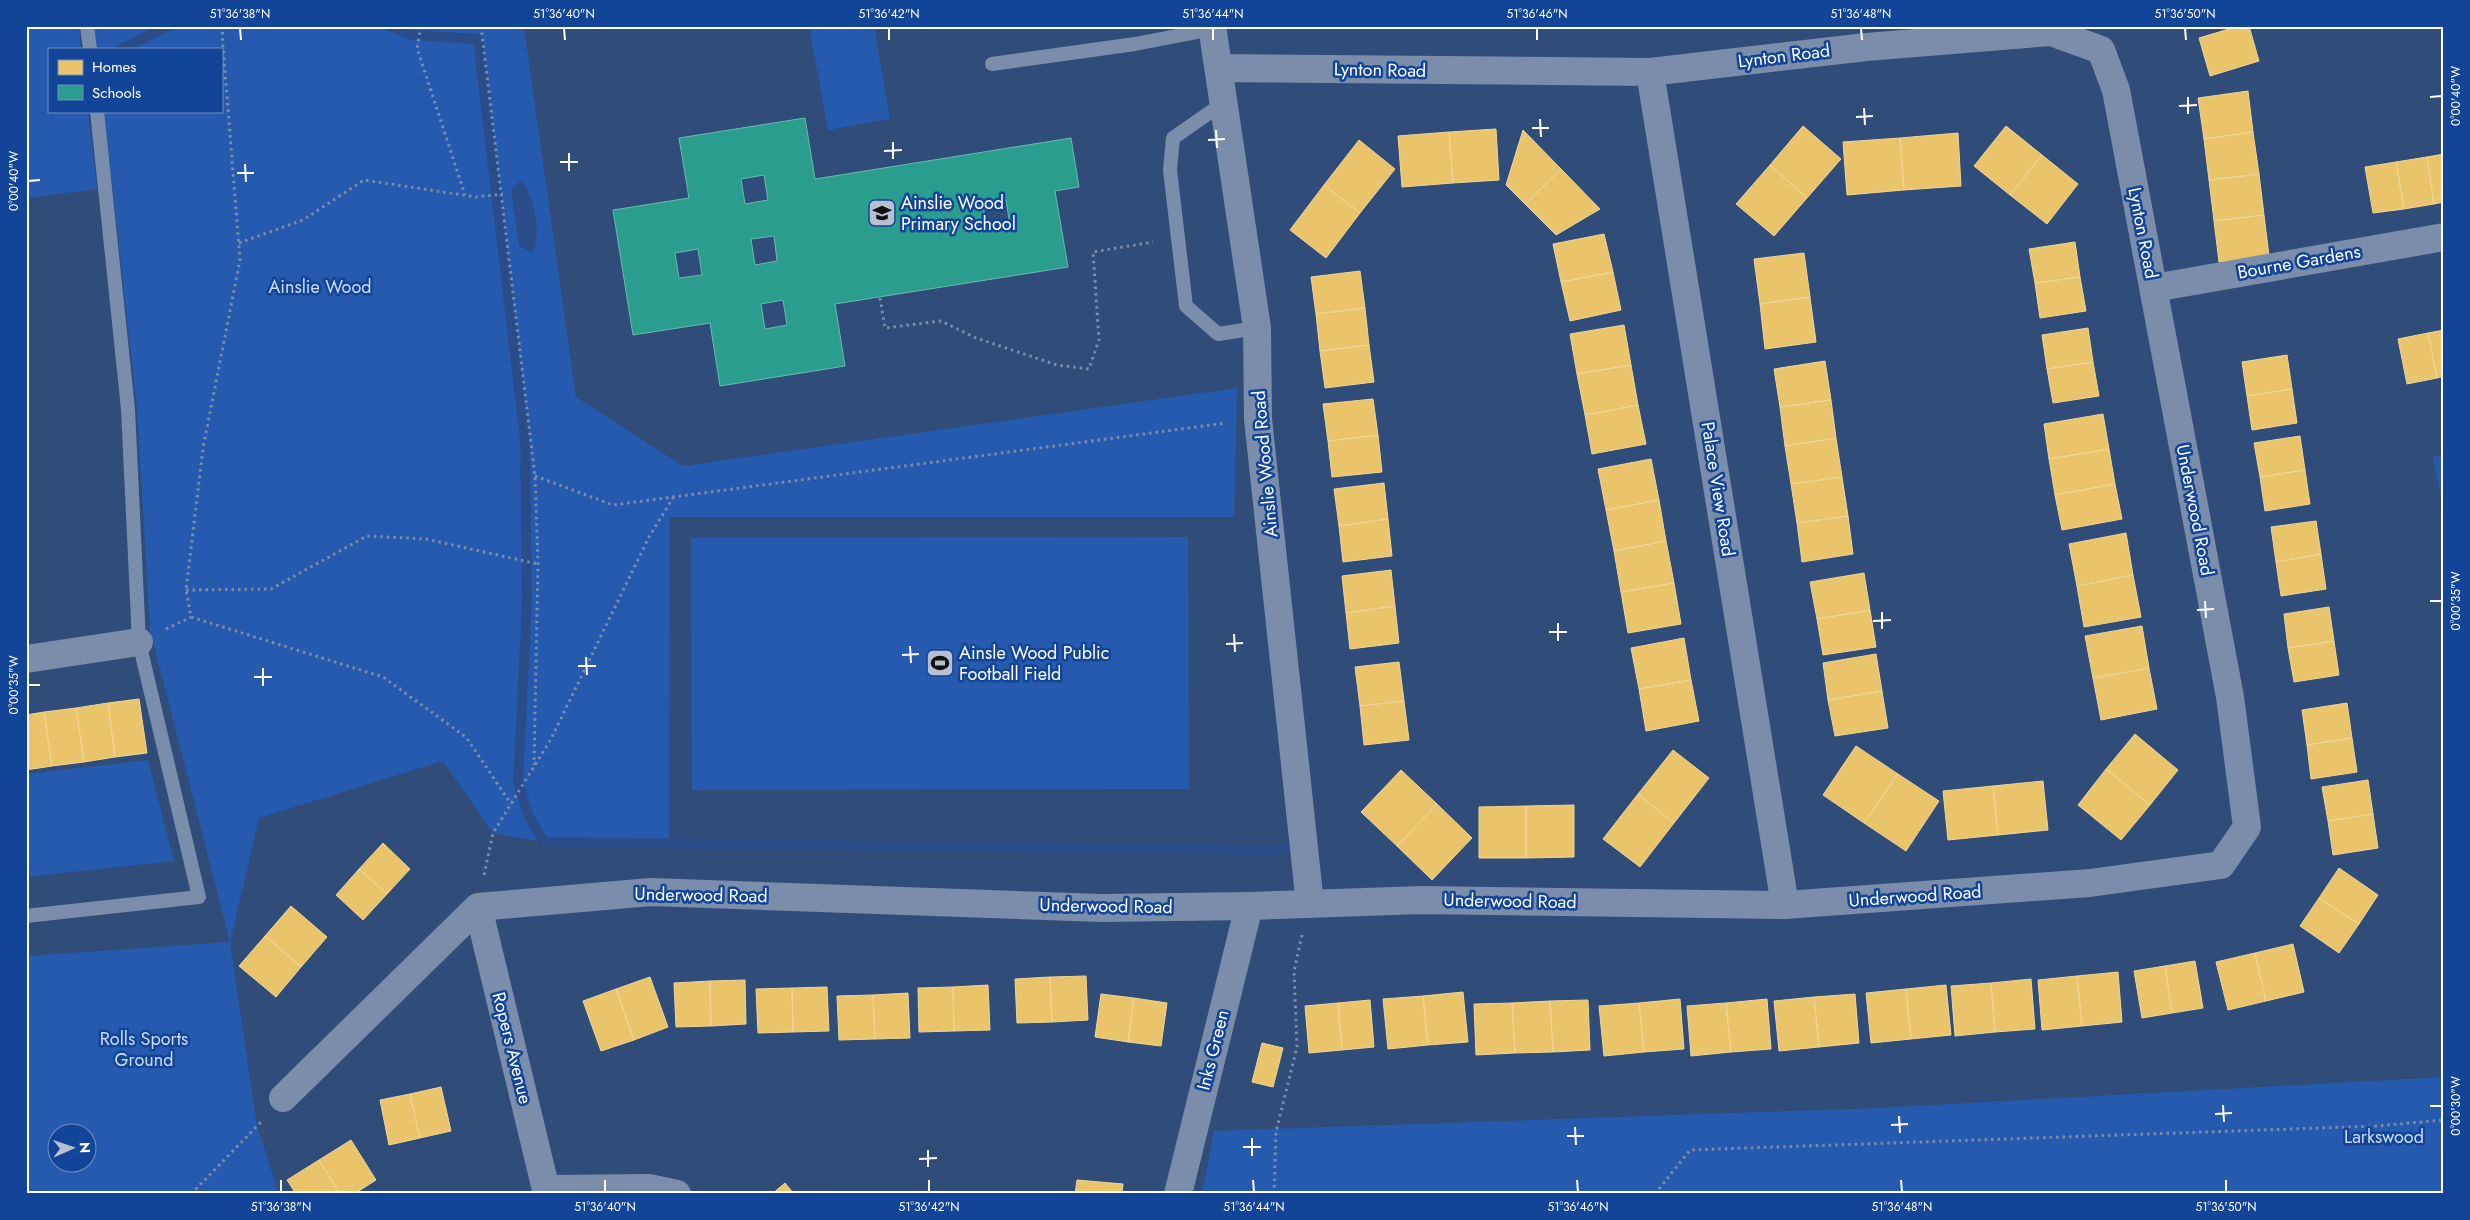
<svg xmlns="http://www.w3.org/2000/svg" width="2470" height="1220" viewBox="0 0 2470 1220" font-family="Jost,sans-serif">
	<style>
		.green { fill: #265aae; fill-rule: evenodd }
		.water { fill: #2a4d89 }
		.homes { fill: #e9c46a; stroke: #f0d697 }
		.schools { fill: #2a9d8f; stroke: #6abab1; fill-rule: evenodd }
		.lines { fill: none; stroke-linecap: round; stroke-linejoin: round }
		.stream { stroke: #2a4d89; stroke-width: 10 }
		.path { stroke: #7a8dab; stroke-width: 3; stroke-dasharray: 2.5 4; stroke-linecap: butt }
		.service { stroke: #7a8dab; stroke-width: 14 }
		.minor { stroke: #7a8dab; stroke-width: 28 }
		.ticks { fill: none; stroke: #fff; stroke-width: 2 }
		.labels { text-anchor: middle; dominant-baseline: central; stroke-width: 5; stroke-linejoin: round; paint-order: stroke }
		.street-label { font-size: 18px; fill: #fff; stroke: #124497 }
		.poi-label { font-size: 18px; fill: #fff; stroke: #124497; text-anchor: start }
		.park-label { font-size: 18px; fill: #cbdefd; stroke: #124497 }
		.neatline { fill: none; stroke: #fff; stroke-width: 2 }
		.ticks-label { font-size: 12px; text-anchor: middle; fill: #fff }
	</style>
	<rect width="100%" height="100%" fill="#304c79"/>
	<!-- green -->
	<path class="green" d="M 26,26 L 79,26 L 81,49 L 49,49 L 49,111 L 88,111 L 97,189 L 26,198 Z
		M 94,26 L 531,26 L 524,28 L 576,397 L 683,466 L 1237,388 L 1234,517 L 670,517 L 669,843 L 544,842 L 493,833 L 443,761 L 259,818 L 230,943 L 257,1126 L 279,1194 L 26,1194 L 26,956 L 230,942 L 150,630 L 137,409 L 104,111 L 221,111 L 221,49 L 97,49 ZM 58,1132 L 88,1132 L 88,1162 L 58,1162 Z
		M 809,26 L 874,26 L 890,119 L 828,130 Z
		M 2444,455 L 2444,514 L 2433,457 Z
		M 1188,537 L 1189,789 L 692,790 L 691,538 Z
		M 148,760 L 174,861 L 26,877 L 26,774 Z
		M 2444,1077 L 2444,1194 L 1202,1194 L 1214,1131 L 1877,1108 Z"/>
	<!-- water -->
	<path class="water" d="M 522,180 C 535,200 541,230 533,253 L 519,246 L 511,189 Z"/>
	<!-- homes -->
	<path class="homes" d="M 2239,26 L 2249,26 L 2259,61 L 2210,76 L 2199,38 Z
		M 2248,91 L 2253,132 L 2204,139 L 2198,98 Z
		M 1803,126 L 1841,159 L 1807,198 L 1770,165 Z
		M 2006,126 L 2042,155 L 2010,195 L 1974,166 Z
		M 1496,129 L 1499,180 L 1453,183 L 1449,132 Z
		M 1523,130 L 1561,169 L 1525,204 L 1506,185 Z
		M 1449,132 L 1453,183 L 1402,187 L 1398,136 Z
		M 2253,132 L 2259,174 L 2209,180 L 2204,139 Z
		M 1958,133 L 1961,186 L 1904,190 L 1900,138 Z
		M 1900,138 L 1904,190 L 1847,195 L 1843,142 Z
		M 1359,140 L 1395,169 L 1360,213 L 1324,185 Z
		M 2444,154 L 2444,202 L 2434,204 L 2427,157 Z
		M 2042,155 L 2078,184 L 2047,224 L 2010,195 Z
		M 2427,157 L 2434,204 L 2404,209 L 2396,162 Z
		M 2396,162 L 2404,209 L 2373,213 L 2365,167 Z
		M 1770,165 L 1807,198 L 1774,236 L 1736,204 Z
		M 1561,169 L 1600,209 L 1556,235 L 1525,204 Z
		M 2259,174 L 2264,215 L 2214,221 L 2209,180 Z
		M 1324,185 L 1360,213 L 1326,258 L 1290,230 Z
		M 2264,215 L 2269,256 L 2219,262 L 2214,221 Z
		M 1604,234 L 1613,272 L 1561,282 L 1553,244 Z
		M 2075,242 L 2080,277 L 2035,283 L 2029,249 Z
		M 1804,253 L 1810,297 L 1760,304 L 1754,259 Z
		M 1360,271 L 1365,308 L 1316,314 L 1311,277 Z
		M 1613,272 L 1621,310 L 1570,321 L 1561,282 Z
		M 2080,277 L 2086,311 L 2040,318 L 2035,283 Z
		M 1810,297 L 1816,342 L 1765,349 L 1760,304 Z
		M 1365,308 L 1369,345 L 1320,351 L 1316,314 Z
		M 1624,325 L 1631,365 L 1577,374 L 1570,334 Z
		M 2088,328 L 2093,362 L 2047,369 L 2042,335 Z
		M 2444,330 L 2444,376 L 2437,378 L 2428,333 Z
		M 2428,333 L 2437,378 L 2407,384 L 2398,339 Z
		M 1369,345 L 1374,382 L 1325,388 L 1320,351 Z
		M 2287,355 L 2292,389 L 2247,396 L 2242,362 Z
		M 1825,361 L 1831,400 L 1780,407 L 1774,369 Z
		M 2093,362 L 2099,396 L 2053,403 L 2047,369 Z
		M 1631,365 L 1638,405 L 1585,415 L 1577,374 Z
		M 2292,389 L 2297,423 L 2252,430 L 2247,396 Z
		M 1373,399 L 1378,435 L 1328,441 L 1323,404 Z
		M 1831,400 L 1836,438 L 1785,446 L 1780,407 Z
		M 1638,405 L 1646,444 L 1592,454 L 1585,415 Z
		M 2103,414 L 2109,449 L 2049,459 L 2044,424 Z
		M 1378,435 L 1382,472 L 1332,477 L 1328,441 Z
		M 2300,436 L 2305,470 L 2260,477 L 2254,443 Z
		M 1836,438 L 1842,477 L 1791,484 L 1785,446 Z
		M 2109,449 L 2115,484 L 2055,495 L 2049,459 Z
		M 1651,459 L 1659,500 L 1606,510 L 1598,469 Z
		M 2305,470 L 2310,504 L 2265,511 L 2260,477 Z
		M 1842,477 L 1848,516 L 1797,523 L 1791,484 Z
		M 1384,483 L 1388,519 L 1339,526 L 1334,489 Z
		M 2115,484 L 2122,519 L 2062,530 L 2055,495 Z
		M 1659,500 L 1666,541 L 1614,551 L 1606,510 Z
		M 1848,516 L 1853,554 L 1802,562 L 1797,523 Z
		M 1388,519 L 1392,556 L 1343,562 L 1339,526 Z
		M 2316,521 L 2321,554 L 2276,562 L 2271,527 Z
		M 2126,533 L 2133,575 L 2077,586 L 2069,544 Z
		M 1666,541 L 1674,583 L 1621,592 L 1614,551 Z
		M 2321,554 L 2326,589 L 2281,596 L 2276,562 Z
		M 1391,570 L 1395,606 L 1346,613 L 1342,576 Z
		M 1864,573 L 1870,610 L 1817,619 L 1810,582 Z
		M 2133,575 L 2141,617 L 2084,627 L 2077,586 Z
		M 1674,583 L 1681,624 L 1628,633 L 1621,592 Z
		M 1395,606 L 1399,643 L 1350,649 L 1346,613 Z
		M 2329,607 L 2334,641 L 2288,648 L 2284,614 Z
		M 1870,610 L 1876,647 L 1823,655 L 1817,619 Z
		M 2142,626 L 2149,668 L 2093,678 L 2085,636 Z
		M 1684,638 L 1691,680 L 1639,689 L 1631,648 Z
		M 2334,641 L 2339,675 L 2294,682 L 2288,648 Z
		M 1876,654 L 1882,691 L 1828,700 L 1823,663 Z
		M 1399,662 L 1404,701 L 1360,706 L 1355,667 Z
		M 2149,668 L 2157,709 L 2101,720 L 2093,678 Z
		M 1691,680 L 1699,721 L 1646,731 L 1639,689 Z
		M 1882,691 L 1888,728 L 1835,736 L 1828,700 Z
		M 139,699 L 147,753 L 115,757 L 108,703 Z
		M 1404,701 L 1409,740 L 1364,745 L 1360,706 Z
		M 108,703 L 115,757 L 84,762 L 76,708 Z
		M 2347,703 L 2352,738 L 2307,745 L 2302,710 Z
		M 76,708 L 84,762 L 52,766 L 44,712 Z
		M 44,712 L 52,766 L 26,770 L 26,715 Z
		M 2135,734 L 2178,770 L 2150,805 L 2106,769 Z
		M 2352,738 L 2357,772 L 2311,779 L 2307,745 Z
		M 1856,746 L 1898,774 L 1864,823 L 1823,795 Z
		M 1673,750 L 1709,778 L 1674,823 L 1638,794 Z
		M 2106,769 L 2150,805 L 2121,840 L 2078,805 Z
		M 1401,770 L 1437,804 L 1397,846 L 1361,812 Z
		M 1898,774 L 1939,801 L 1906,851 L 1864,823 Z
		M 2368,780 L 2373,814 L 2328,821 L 2322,787 Z
		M 2043,781 L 2048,830 L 1998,835 L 1993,786 Z
		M 1993,786 L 1998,835 L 1948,840 L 1943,791 Z
		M 1638,794 L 1674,823 L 1640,867 L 1603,839 Z
		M 1437,804 L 1472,838 L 1432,880 L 1397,846 Z
		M 1574,805 L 1574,857 L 1526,858 L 1526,806 Z
		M 1526,806 L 1526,858 L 1479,858 L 1479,807 Z
		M 2373,814 L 2378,848 L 2333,855 L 2328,821 Z
		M 383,843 L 410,869 L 387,894 L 359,869 Z
		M 2339,868 L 2378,895 L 2359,924 L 2319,898 Z
		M 359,869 L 387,894 L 363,920 L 336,895 Z
		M 2319,898 L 2359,924 L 2339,953 L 2300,926 Z
		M 291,906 L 327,937 L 301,967 L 265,936 Z
		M 265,936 L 301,967 L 276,997 L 239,966 Z
		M 2293,944 L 2304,992 L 2266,1001 L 2255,953 Z
		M 2255,953 L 2266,1001 L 2228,1010 L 2216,962 Z
		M 2195,961 L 2203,1008 L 2172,1013 L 2165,966 Z
		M 2165,966 L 2172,1013 L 2142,1018 L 2134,971 Z
		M 2118,972 L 2122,1022 L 2082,1026 L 2077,976 Z
		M 1086,976 L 1088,1020 L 1052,1022 L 1050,977 Z
		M 2077,976 L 2082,1026 L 2042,1030 L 2038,980 Z
		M 650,977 L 668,1027 L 634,1040 L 616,989 Z
		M 1050,977 L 1052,1022 L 1017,1023 L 1015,979 Z
		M 2031,979 L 2035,1029 L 1995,1032 L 1991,983 Z
		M 745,980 L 746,1024 L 711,1026 L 710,981 Z
		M 710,981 L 711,1026 L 676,1027 L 674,983 Z
		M 1991,983 L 1995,1032 L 1955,1036 L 1951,986 Z
		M 988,985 L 990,1030 L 954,1031 L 953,987 Z
		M 1946,985 L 1951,1035 L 1911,1039 L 1906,989 Z
		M 827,987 L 829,1031 L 793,1032 L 792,988 Z
		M 953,987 L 954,1031 L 919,1032 L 918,988 Z
		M 792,988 L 793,1032 L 758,1033 L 756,989 Z
		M 616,989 L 634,1040 L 601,1051 L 583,1001 Z
		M 1906,989 L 1911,1039 L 1871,1043 L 1866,993 Z
		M 1463,992 L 1468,1042 L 1428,1045 L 1423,996 Z
		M 908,993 L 910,1038 L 875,1039 L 873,995 Z
		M 1101,994 L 1134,998 L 1128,1042 L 1095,1037 Z
		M 1855,994 L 1859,1043 L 1819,1047 L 1814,997 Z
		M 873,995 L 875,1039 L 839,1040 L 837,996 Z
		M 1423,996 L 1428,1045 L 1388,1049 L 1383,999 Z
		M 1814,997 L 1819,1047 L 1779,1051 L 1774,1001 Z
		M 1134,998 L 1167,1003 L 1161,1046 L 1128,1042 Z
		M 1680,999 L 1684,1049 L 1644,1052 L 1639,1003 Z
		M 1767,999 L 1771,1049 L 1731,1052 L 1726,1003 Z
		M 1370,1000 L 1374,1047 L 1342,1050 L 1338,1003 Z
		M 1588,1000 L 1590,1050 L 1553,1052 L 1550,1001 Z
		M 1550,1001 L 1553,1052 L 1515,1053 L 1512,1003 Z
		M 1338,1003 L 1342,1050 L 1309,1053 L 1305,1006 Z
		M 1512,1003 L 1515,1053 L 1476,1055 L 1474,1004 Z
		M 1639,1003 L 1644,1052 L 1604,1056 L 1599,1006 Z
		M 1726,1003 L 1731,1052 L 1691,1056 L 1687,1006 Z
		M 1262,1043 L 1283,1048 L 1273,1087 L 1252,1082 Z
		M 441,1087 L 451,1131 L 420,1138 L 410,1094 Z
		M 410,1094 L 420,1138 L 389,1145 L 380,1100 Z
		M 351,1140 L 376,1180 L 354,1194 L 340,1194 L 319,1160 Z
		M 319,1160 L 340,1194 L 296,1194 L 287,1180 Z
		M 1077,1180 L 1123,1184 L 1122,1194 L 1075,1194 Z
		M 785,1183 L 794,1194 L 772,1194 Z"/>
	<!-- schools -->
	<path class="schools" d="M 805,118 L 815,179 L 1071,138 L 1079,187 L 1055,191 L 1068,267 L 835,304 L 845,366 L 720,386 L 710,323 L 633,335 L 613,210 L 689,198 L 679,138 ZM 764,175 L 768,200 L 745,204 L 741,179 ZM 1006,200 L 1010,225 L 986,228 L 983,203 ZM 774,236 L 777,261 L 755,265 L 751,239 ZM 698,249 L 702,275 L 679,278 L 675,253 ZM 783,300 L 787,325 L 765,329 L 761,304 Z"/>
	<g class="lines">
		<!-- stream -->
		<path class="stream" d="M 390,26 L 411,35 L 478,39 L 525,440 L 527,601 L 518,782 L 529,817 L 544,842 L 1269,850 L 1304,848
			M 121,49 L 168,26"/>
		<!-- path -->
		<path class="path" d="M 226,26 L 222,34 L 240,260 L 203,448 L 186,590 L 191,617 L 383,677 L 466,737 L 511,804
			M 421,26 L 417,48 L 465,195
			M 481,26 L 535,476 L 538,564 L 534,765
			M 239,243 L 303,220 L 364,180 L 476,197 L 503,194
			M 880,298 L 885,328 L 941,321 L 976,338 L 1057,365 L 1089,369 L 1099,340 L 1093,252 L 1153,242
			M 535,476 L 613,505 L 1226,423
			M 186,590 L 271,589 L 367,536 L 426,539 L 538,564
			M 166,629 L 191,617
			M 484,875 L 493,833 L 551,739 L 649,537 L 673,498
			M 191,1194 L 262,1121
			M 1274,1194 L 1276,1132 L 1297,1047 L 1294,971 L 1302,935
			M 1655,1194 L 1690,1150 L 2377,1126 L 2444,1120"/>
		<!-- service -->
		<path class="service" d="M 87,26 L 90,49
			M 992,64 L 1135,44 L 1213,29
			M 1222,104 L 1173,138 L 1170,170 L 1186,306 L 1218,334 L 1257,328
			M 26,916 L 199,897 L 139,642 L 128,409 L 97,111"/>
		<!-- minor -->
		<path class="minor" d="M 1212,26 L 1257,328 L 1258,419 L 1310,904
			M 1650,72 L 1785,905
			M 2154,288 L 2444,237
			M 26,659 L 139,642
			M 478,907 L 547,1194
			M 283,1098 L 478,907 L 651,892 L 1102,908 L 1249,906 L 1422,900 L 1785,905 L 2090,883 L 2221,865 L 2247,827 L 2230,697 L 2116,90 L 2101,50 L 2051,32 L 1866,47 L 1650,72 L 1219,68
			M 546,1189 L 649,1188 L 677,1194
			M 1178,1194 L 1249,906"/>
	</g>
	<!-- ticks -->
	<path class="ticks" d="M 240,28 L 241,40M 564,28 L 565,40M 889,28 L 889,40M 1213,28 L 1213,40M 1537,28 L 1537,40M 1861,28 L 1862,40M 2185,28 L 2186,40M 2188,97 L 2188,114M 2430,97 L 2442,96M 2179,106 L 2197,105M 1864,108 L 1865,125M 1856,117 L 1873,116M 1540,119 L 1541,137M 1532,128 L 1549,128M 1216,130 L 1217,148M 1208,140 L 1225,139M 893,142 L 893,159M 884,151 L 902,150M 569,153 L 569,171M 560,162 L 578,162M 245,164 L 246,182M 237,173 L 254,173M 28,181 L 40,180M 2205,601 L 2206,618M 2430,601 L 2442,601M 2197,610 L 2214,609M 1882,612 L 1882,629M 1873,621 L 1891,620M 1558,623 L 1558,641M 1549,632 L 1567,632M 1234,634 L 1235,652M 1226,644 L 1243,643M 910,646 L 911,663M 902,655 L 919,654M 586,657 L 587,675M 578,666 L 596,666M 263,668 L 263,686M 254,677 L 272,677M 28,685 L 40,685M 2223,1105 L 2224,1122M 2430,1106 L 2442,1106M 2215,1114 L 2232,1113M 1899,1116 L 1900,1133M 1891,1125 L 1908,1124M 1575,1127 L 1576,1145M 1567,1136 L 1584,1136M 1252,1138 L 1252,1156M 1243,1147 L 1261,1147M 928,1150 L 928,1167M 919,1159 L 937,1158M 281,1180 L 281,1192M 605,1180 L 605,1192M 929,1180 L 929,1192M 1253,1180 L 1254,1192M 1577,1180 L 1578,1192M 1901,1180 L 1902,1192M 2226,1180 L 2226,1192"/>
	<!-- icons -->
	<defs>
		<g id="school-square" transform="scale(1.4375)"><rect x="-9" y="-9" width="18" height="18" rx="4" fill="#b7c0d0" stroke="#124497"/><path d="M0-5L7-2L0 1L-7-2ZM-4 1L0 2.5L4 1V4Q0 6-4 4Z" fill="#111"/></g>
		<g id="stadium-square" transform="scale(1.4375)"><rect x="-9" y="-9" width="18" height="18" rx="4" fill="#b7c0d0" stroke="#124497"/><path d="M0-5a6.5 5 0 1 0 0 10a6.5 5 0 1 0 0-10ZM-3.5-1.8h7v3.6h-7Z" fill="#111"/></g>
	</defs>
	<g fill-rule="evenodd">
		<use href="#school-square" x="882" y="213"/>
		<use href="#stadium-square" x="940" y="663"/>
	</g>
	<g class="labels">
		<!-- street labels -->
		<g class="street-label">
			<text transform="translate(1784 56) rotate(-7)">Lynton Road</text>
			<text transform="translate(1380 70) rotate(1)">Lynton Road</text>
			<text transform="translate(2143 233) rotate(79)">Lynton Road</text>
			<text transform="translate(2299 262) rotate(-10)">Bourne Gardens</text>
			<text transform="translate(1265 464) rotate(-95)">Ainslie Wood Road</text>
			<text transform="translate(1718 489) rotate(81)">Palace View Road</text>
			<text transform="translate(2195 510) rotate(79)">Underwood Road</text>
			<text transform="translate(701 895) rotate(1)">Underwood Road</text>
			<text transform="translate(1915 896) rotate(-4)">Underwood Road</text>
			<text transform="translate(1510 901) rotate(1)">Underwood Road</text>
			<text transform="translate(1106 906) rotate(1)">Underwood Road</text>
			<text transform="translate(512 1048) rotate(76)">Ropers Avenue</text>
			<text transform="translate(1213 1050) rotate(-76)">Inks Green</text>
		</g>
		<!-- poi labels -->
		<g class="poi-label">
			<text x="901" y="203">Ainslie Wood<tspan x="901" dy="21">Primary School</tspan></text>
			<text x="959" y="653">Ainsle Wood Public<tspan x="959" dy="21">Football Field</tspan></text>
		</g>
		<!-- park labels -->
		<g class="park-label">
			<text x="320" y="287">Ainslie Wood</text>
			<text x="144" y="1039">Rolls Sports<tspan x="144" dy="21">Ground</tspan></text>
			<text x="2384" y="1137">Larkswood</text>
		</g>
	</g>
	<!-- border -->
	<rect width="2470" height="1220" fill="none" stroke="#124497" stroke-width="55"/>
	<!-- legend -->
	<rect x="48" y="48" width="175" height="65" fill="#124497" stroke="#718fc1"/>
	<rect x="58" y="60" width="25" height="15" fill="#e9c46a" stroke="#718fc1"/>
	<text x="92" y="72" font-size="15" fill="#ffffff">Homes</text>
	<rect x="58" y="85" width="25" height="15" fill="#2a9d8f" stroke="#718fc1"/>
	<text x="92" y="98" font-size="15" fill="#ffffff">Schools</text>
	<!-- north arrow -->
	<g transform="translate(72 1148) rotate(88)"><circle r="24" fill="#124497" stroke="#718fc1"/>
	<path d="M0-4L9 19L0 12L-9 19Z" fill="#b7c0d0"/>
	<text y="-8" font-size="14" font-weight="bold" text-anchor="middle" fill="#ffffff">N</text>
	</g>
	<rect x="28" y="28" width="2414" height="1164" class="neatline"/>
	<g class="ticks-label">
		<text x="240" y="18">51°36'38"N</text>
		<text x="564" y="18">51°36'40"N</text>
		<text x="889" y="18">51°36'42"N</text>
		<text x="1213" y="18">51°36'44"N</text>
		<text x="1537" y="18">51°36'46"N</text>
		<text x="1861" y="18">51°36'48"N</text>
		<text x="2185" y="18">51°36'50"N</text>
		<text transform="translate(2456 96) rotate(-90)" y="4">0°00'40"W</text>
		<text transform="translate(14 181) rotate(-90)" y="4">0°00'40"W</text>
		<text transform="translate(2456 601) rotate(-90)" y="4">0°00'35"W</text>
		<text transform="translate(14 685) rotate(-90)" y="4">0°00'35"W</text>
		<text transform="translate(2456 1106) rotate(-90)" y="4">0°00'30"W</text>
		<text x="281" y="1211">51°36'38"N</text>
		<text x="605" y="1211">51°36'40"N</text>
		<text x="929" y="1211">51°36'42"N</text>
		<text x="1254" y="1211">51°36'44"N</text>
		<text x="1578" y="1211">51°36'46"N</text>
		<text x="1902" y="1211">51°36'48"N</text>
		<text x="2226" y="1211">51°36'50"N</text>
	</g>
</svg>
